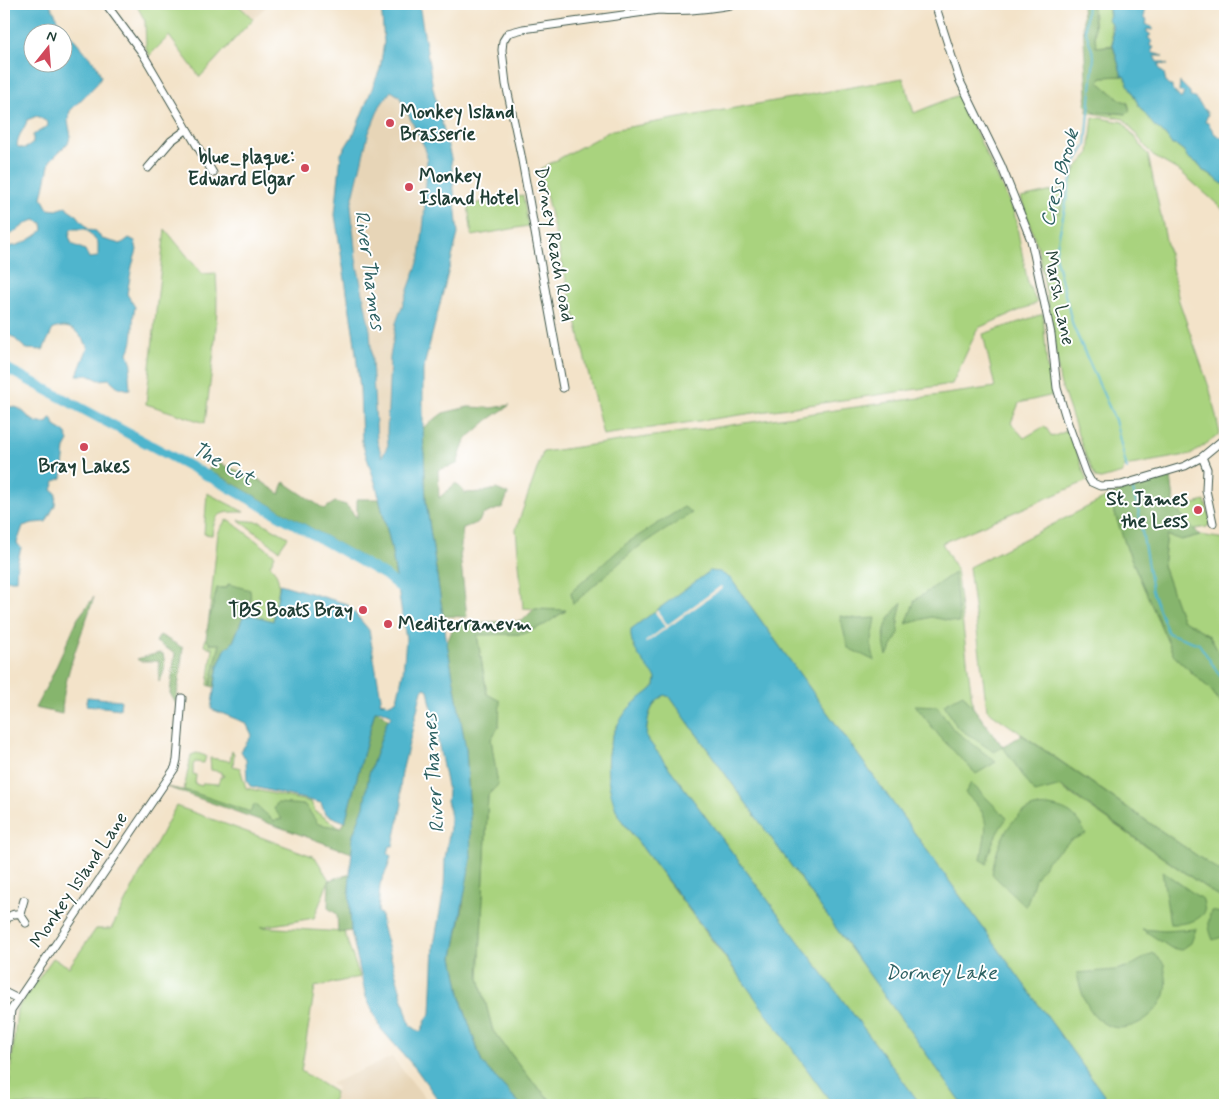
<svg xmlns="http://www.w3.org/2000/svg" width="1229" height="1109" viewBox="0 0 1229 1109" font-family="Mynerve,sans-serif">
	<style>
		.built { fill: #e7d5b7 }
		.green { fill: #a9d37e; stroke: #648859 }
		.forest { fill: #86b56d; stroke: #527950 }
		.water { fill: #4fb5cd; stroke: #377980; fill-rule: evenodd }
		.pier { fill: #f3e3c9 }
		.lines { fill: none; stroke-linecap: round; stroke-linejoin: round }
		.stream { stroke: #4fb5cd; stroke-width: 2 }
		.river { stroke: #4fb5cd; stroke-width: 10 }
		.minor-casing { stroke: #3f564a; stroke-width: 9 }
		.minor { stroke: #fff; stroke-width: 7 }
		.poi-dot { fill: #d1495b; stroke: #fff; stroke-width: 2 }
		.labels { text-anchor: middle; dominant-baseline: central; stroke-width: 4; stroke-linejoin: round; paint-order: stroke }
		.poi-label { font-size: 19px; font-weight: bold; fill: #1f3d34; stroke: #fff; text-anchor: start }
		.street-label { font-size: 19px; fill: #1f3d34; stroke: #fff }
		.water-label { font-size: 20px; font-style: italic; fill: #2d6162; stroke: #fff }
	</style>
	<rect width="100%" height="100%" fill="#fff"/>
	<filter id="ink" filterUnits="userSpaceOnUse"><feTurbulence type="fractalNoise" baseFrequency=".02" numOctaves="2"/><feDisplacementMap in="SourceGraphic" scale="10" xChannelSelector="R" yChannelSelector="G"/><feConvolveMatrix kernelMatrix="1 2 1 2 8 2 1 2 1" color-interpolation-filters="sRGB"/></filter>
	<filter id="wash" filterUnits="userSpaceOnUse"><feTurbulence type="fractalNoise" baseFrequency=".0096" numOctaves="4" result="noise"/><feDisplacementMap in="SourceGraphic" scale="20" xChannelSelector="R" yChannelSelector="G"/><feGaussianBlur stdDeviation="1.12" result="paint"/><feColorMatrix in="noise" values="0 0 0 0 0 0 0 0 0 0 0 0 0 0 0 0 0 1.4 0 .05"/><feComposite in="paint" operator="in"/></filter>
	<g filter="url(#wash)">
		<rect width="100%" height="100%" fill="#f3e3c9"/>
		<!-- built -->
		<path class="built" d="M 237,4 L 269,4 L 253,19 Z
			M 392,91 L 399,96 L 425,148 L 427,158 L 424,220 L 420,257 L 405,297 L 389,399 L 387,432 L 388,445 L 382,458 L 377,440 L 370,330 L 356,259 L 351,206 L 368,135 L 380,106 Z
			M 392,1057 L 431,1105 L 332,1105 L 337,1087 L 330,1084 Z"/>
		<!-- green -->
		<path class="green" d="M 136,4 L 237,4 L 253,19 L 200,77 L 169,36 L 149,56 L 146,48 L 145,21 Z
			M 1093,4 L 1108,4 L 1113,45 L 1096,47 Z
			M 1124,76 L 1139,106 L 1169,140 L 1172,145 L 1176,145 L 1184,151 L 1188,158 L 1199,164 L 1203,171 C 1212,173 1217,182 1225,185 L 1225,211 L 1181,172 L 1153,156 L 1124,119 L 1087,112 L 1087,108 L 1098,112 L 1126,114 L 1130,110 L 1128,103 C 1116,98 1109,90 1099,82 L 1101,77 Z
			M 903,78 L 914,113 L 958,95 L 1014,212 L 1028,284 L 1037,303 L 978,328 L 952,384 L 603,435 L 540,169 L 612,130 Z
			M 1093,117 L 1123,122 L 1148,155 L 1179,301 L 1210,390 L 1220,434 L 1192,454 L 1125,466 L 1122,473 L 1101,479 L 1096,478 L 1086,457 L 1060,382 L 1050,313 L 1038,248 L 1021,198 L 1066,188 L 1059,214 L 1076,168 L 1089,154 Z
			M 523,195 L 528,226 L 472,236 L 468,205 Z
			M 165,229 L 202,274 L 216,273 C 220,323 211,373 205,423 L 146,404 Z
			M 1043,314 L 1047,367 L 1054,395 L 1019,403 L 1011,423 L 1024,438 L 1045,426 L 1052,437 L 1069,430 L 1087,481 L 942,543 L 956,569 L 973,708 L 1003,747 L 1225,901 L 1225,914 L 1211,912 L 1223,937 L 1225,936 L 1225,1105 L 1111,1105 L 731,579 L 633,646 L 656,678 L 655,686 C 645,696 630,706 622,718 C 600,749 606,784 619,817 L 769,1016 L 833,1105 L 555,1105 L 532,1081 L 493,1031 L 479,978 L 488,795 L 497,785 L 491,739 L 499,726 L 487,694 L 477,634 L 523,634 L 566,611 L 523,608 L 516,529 L 543,452 L 995,387 L 983,334 Z
			M 207,493 L 244,512 C 221,512 215,511 212,535 L 204,534 Z
			M 1109,496 L 1127,549 L 1174,656 L 1210,689 L 1225,708 L 1225,875 L 987,710 L 969,567 Z
			M 1205,501 L 1211,522 L 1207,527 L 1183,531 L 1179,508 Z
			M 229,520 L 275,555 L 270,565 C 287,582 274,601 273,621 L 252,615 L 251,606 L 228,584 L 227,588 L 217,588 L 210,618 L 209,618 L 218,533 L 225,521 Z
			M 239,520 L 261,522 L 288,537 L 279,550 Z
			M 1167,535 L 1181,540 L 1200,535 L 1225,539 L 1225,664 L 1209,635 L 1182,620 L 1163,566 Z
			M 206,638 L 210,644 L 220,644 L 210,686 L 208,685 L 213,648 L 204,646 Z
			M 664,695 L 670,697 L 963,1105 L 921,1105 L 646,737 C 648,717 648,707 664,695 Z
			M 232,750 L 234,754 L 233,766 L 240,768 L 246,788 L 311,802 L 315,811 L 340,828 L 282,819 L 274,821 L 255,805 L 250,812 L 184,790 L 191,755 L 197,753 L 206,756 L 204,763 L 195,762 L 193,765 L 193,774 L 196,775 L 195,784 L 202,786 L 203,783 L 219,784 L 220,777 L 223,777 L 224,775 L 221,775 L 221,772 L 211,770 L 210,758 L 230,761 Z
			M 176,806 L 315,857 L 329,880 L 314,918 L 261,927 L 344,932 L 360,977 L 315,987 L 301,1071 L 335,1092 L 332,1105 L 4,1105 L 4,1094 L 9,1087 L 17,1009 L 53,958 L 69,967 L 96,929 L 111,929 Z"/>
		<!-- forest -->
		<path class="forest" d="M 1082,4 L 1092,4 L 1096,47 L 1113,46 L 1122,76 L 1101,77 L 1099,82 C 1109,90 1116,98 1127,103 L 1130,110 L 1126,114 C 1114,111 1093,117 1085,104 L 1087,95 Z
			M 510,405 L 488,420 L 465,440 L 457,464 L 438,470 L 439,498 L 456,483 L 465,493 L 483,492 L 496,489 L 508,494 L 503,507 L 482,515 L 479,522 L 463,528 L 460,554 L 467,617 L 443,616 L 426,502 L 423,428 L 443,413 L 468,407 L 492,408 Z
			M 213,461 L 258,479 L 280,494 L 284,482 L 324,509 L 335,502 L 346,505 L 357,518 L 357,499 L 379,499 L 391,546 L 396,579 L 395,582 L 391,583 L 364,558 L 218,475 L 208,472 Z
			M 1171,477 L 1175,509 L 1200,535 L 1181,540 L 1167,535 L 1163,566 L 1182,619 L 1209,635 L 1225,664 L 1225,708 L 1210,689 L 1174,656 L 1127,549 L 1109,496 L 1133,486 Z
			M 684,507 L 692,513 L 634,550 L 573,604 L 571,592 L 627,543 Z
			M 954,573 L 960,623 L 931,617 L 906,624 L 915,600 Z
			M 228,584 L 250,590 L 252,615 L 243,617 L 233,642 L 225,650 L 218,666 L 214,687 L 210,686 L 220,644 L 210,644 L 206,638 L 209,618 L 210,617 L 217,588 L 227,588 Z
			M 94,597 C 82,635 63,674 62,714 L 35,708 L 51,678 L 78,618 Z
			M 902,602 L 898,620 L 899,633 L 887,656 C 880,631 886,620 902,602 Z
			M 534,609 L 566,610 L 546,624 L 523,634 L 477,635 L 487,694 L 500,701 L 499,726 L 491,739 L 498,785 L 488,795 L 479,978 L 493,1031 L 532,1081 L 555,1105 L 521,1105 L 482,1063 L 462,1003 L 453,957 L 463,906 L 470,818 L 466,749 L 447,643 L 455,623 L 522,621 Z
			M 840,616 L 858,619 L 876,618 L 871,645 L 875,661 L 848,648 Z
			M 160,635 L 183,648 L 176,704 L 170,693 L 175,653 L 156,642 Z
			M 159,653 L 163,654 C 166,665 165,672 159,682 L 159,661 L 140,661 L 137,659 Z
			M 963,694 L 1003,747 L 1022,735 L 1225,875 L 1225,901 L 1061,786 L 1035,793 L 1003,747 L 994,752 L 957,727 L 944,704 Z
			M 915,705 L 937,706 L 953,729 L 996,762 L 976,774 L 940,737 Z
			M 375,711 L 378,711 L 388,719 L 369,774 L 365,806 L 353,835 L 352,853 L 167,787 L 192,792 L 250,812 L 255,804 L 274,821 L 282,819 L 274,809 L 277,803 L 305,805 L 318,824 L 340,828 L 345,822 Z
			M 971,783 L 1007,818 C 996,833 990,845 987,864 L 981,860 C 986,825 993,818 965,793 Z
			M 1049,806 C 1071,810 1076,816 1086,834 L 1071,840 L 1048,860 L 1035,879 L 1026,907 L 992,874 C 996,848 1007,816 1034,807 C 1039,806 1044,807 1049,806 Z
			M 1162,871 L 1203,900 L 1205,912 C 1196,923 1184,924 1170,924 Z
			M 351,874 L 349,888 L 351,931 L 338,933 L 337,914 L 328,908 L 329,880 Z
			M 1211,911 L 1225,914 L 1225,936 L 1213,940 C 1209,930 1207,922 1211,911 Z
			M 1142,929 L 1164,931 L 1196,929 L 1191,943 L 1181,950 L 1171,948 Z
			M 1153,953 C 1156,956 1162,960 1164,964 C 1164,965 1165,971 1165,972 C 1167,979 1167,987 1165,995 C 1155,1020 1119,1041 1097,1018 C 1085,1006 1080,989 1077,973 L 1115,970 L 1130,966 Z"/>
		<!-- water -->
		<path class="water" d="M 4,4 L 50,4 L 59,21 L 97,66 L 101,76 L 97,84 L 70,111 L 68,121 L 71,136 L 68,143 L 50,161 L 42,198 L 48,209 L 57,210 L 66,206 L 68,209 L 77,215 L 89,230 L 96,231 L 102,239 L 121,244 L 129,238 L 135,241 L 137,250 L 132,266 L 127,294 L 135,307 C 131,324 136,337 128,353 L 132,364 L 129,375 L 130,390 L 118,387 L 109,379 L 99,380 L 88,375 L 77,375 L 88,347 C 79,332 70,323 53,329 L 43,350 L 26,349 L 13,337 L 4,333 L 4,246 C 16,249 34,238 43,230 L 42,223 L 35,220 C 22,223 18,234 4,236 ZM 32,32 L 62,32 L 62,62 L 32,62 ZM 37,116 L 47,122 L 48,126 L 33,135 L 33,143 C 27,148 24,150 17,146 C 18,132 25,131 27,120 ZM 71,229 L 86,229 L 98,243 L 98,257 L 89,258 L 85,250 L 72,244 L 69,236 Z
			M 381,4 L 419,4 L 433,88 L 451,158 L 458,234 L 423,370 L 423,428 L 426,502 L 447,643 L 466,749 L 470,818 L 471,858 L 453,957 L 462,1003 L 482,1063 L 521,1105 L 442,1105 L 416,1069 L 381,1029 L 366,997 L 351,931 L 349,888 L 353,835 L 364,806 L 369,774 L 387,721 L 391,717 L 390,714 L 380,710 L 375,711 L 345,822 L 325,814 L 321,803 L 250,786 L 247,781 L 246,760 L 241,751 L 252,735 L 246,723 L 211,709 L 218,666 L 225,650 L 233,642 L 243,617 L 252,615 L 273,621 L 280,584 L 347,604 L 369,630 L 381,698 L 380,702 L 390,704 L 397,700 L 403,673 L 406,639 L 391,546 L 376,485 L 362,443 L 360,389 L 354,337 L 335,215 L 341,154 L 354,133 L 380,69 L 384,42 ZM 391,91 L 399,96 L 425,148 L 427,158 L 424,220 L 420,257 L 396,323 L 390,357 L 387,432 L 388,445 L 382,457 L 377,440 L 370,330 L 356,259 L 351,206 L 368,135 L 380,106 ZM 425,688 L 428,690 L 448,792 L 447,801 L 450,811 L 450,827 L 445,859 L 444,889 L 434,945 L 431,1013 C 425,1019 425,1025 420,1032 L 410,1025 L 382,925 L 381,914 L 378,913 L 380,884 L 388,867 L 391,856 L 388,854 L 390,846 L 393,846 L 402,804 L 400,789 L 402,772 L 422,690 Z
			M 1108,4 L 1143,4 L 1145,12 L 1144,18 L 1147,20 L 1146,24 L 1153,28 L 1152,30 L 1147,29 L 1147,32 L 1151,35 L 1148,37 L 1152,42 L 1150,44 L 1151,47 L 1154,47 L 1152,50 L 1153,53 L 1163,56 L 1154,56 L 1157,62 L 1162,62 L 1168,65 L 1159,64 L 1158,65 L 1161,71 L 1164,73 L 1166,82 L 1169,86 L 1172,86 L 1172,89 L 1181,99 L 1184,93 L 1179,91 L 1180,82 L 1190,92 L 1190,97 L 1194,97 L 1208,114 L 1205,122 L 1208,123 L 1215,134 L 1225,140 L 1225,185 C 1216,181 1213,173 1203,171 L 1199,164 L 1188,158 L 1184,151 L 1176,145 L 1172,145 C 1168,138 1162,130 1155,127 L 1139,106 L 1124,76 L 1122,76 L 1113,45 L 1112,25 L 1108,19 L 1110,15 Z
			M 4,407 C 9,407 15,406 20,409 C 28,415 35,427 48,422 L 50,418 L 53,419 L 55,426 L 65,432 L 69,441 L 65,448 L 62,478 L 55,481 L 52,490 L 56,493 L 55,505 L 46,522 L 33,523 L 23,526 L 17,543 L 21,548 L 17,563 L 16,580 L 8,580 L 4,582 Z
			M 710,571 L 720,572 L 731,579 L 1111,1105 L 963,1105 L 670,697 L 664,695 C 648,707 648,717 646,737 L 921,1105 L 833,1105 L 713,940 L 619,817 C 603,779 601,742 629,708 C 636,700 647,694 655,686 L 656,678 C 645,663 629,649 631,629 Z
			M 87,697 L 121,700 L 120,709 L 86,705 Z"/>
		<!-- pier -->
		<path class="pier" d="M 721,586 L 723,588 L 646,643 L 645,642 L 665,627 L 655,612 L 657,610 L 667,625 Z"/>
		<g class="lines">
			<!-- stream -->
			<path class="stream" d="M 1087,4 L 1085,29 L 1094,56 L 1086,145 L 1074,165 L 1055,255 L 1073,326 L 1115,420 L 1127,469
				M 1133,491 L 1139,513 L 1152,591 L 1168,633 L 1199,644 L 1225,683"/>
			<!-- river -->
			<path class="river" d="M 4,367 L 223,484 L 385,575 L 408,594"/>
		</g>
	</g>
	<g filter="url(#ink)">
		<g class="lines">
			<!-- minor casing -->
			<g class="minor-casing">
				<path id="minor" d="M 106,4 L 143,54 L 213,173
					M 935,4 L 959,79 L 1001,165 L 1031,240 L 1051,334 L 1057,388 L 1067,421 L 1086,473 L 1091,482 L 1100,486 L 1121,485 L 1185,466 L 1202,457 L 1225,438
					M 148,168 L 171,141 L 186,130
					M 563,388 L 521,155 L 506,84 L 502,50 L 503,41 L 508,33 L 523,29 L 659,10 C 686,12 710,9 736,4
					M 1202,457 L 1207,469 L 1206,490 L 1213,523
					M 24,900 L 20,914 L 26,923
					M 4,924 C 8,917 11,913 20,914
					M 4,992 L 18,999
					M 4,1081 L 11,1010 L 175,768 L 177,760 L 182,698"/>
			</g>
			<!-- minor -->
			<use href="#minor" class="minor"/>
		</g>
	</g>
	<!-- markers -->
	<g class="poi-dot">
		<circle cx="390" cy="123" r="5"/>
		<circle cx="305" cy="168" r="5"/>
		<circle cx="409" cy="187" r="5"/>
		<circle cx="84" cy="447" r="5"/>
		<circle cx="1198" cy="510" r="5"/>
		<circle cx="363" cy="610" r="5"/>
		<circle cx="388" cy="624" r="5"/>
	</g>
	<g class="labels">
		<!-- poi labels -->
		<g class="poi-label">
			<text x="400" y="112">Monkey Island<tspan x="400" dy="22">Brasserie</tspan></text>
			<text x="295" y="157" text-anchor="end">blue_plaque:<tspan x="295" dy="22">Edward Elgar</tspan></text>
			<text x="419" y="176">Monkey<tspan x="419" dy="22">Island Hotel</tspan></text>
			<text x="84" y="466" text-anchor="middle">Bray Lakes</text>
			<text x="1188" y="499" text-anchor="end">St. James<tspan x="1188" dy="22">the Less</tspan></text>
			<text x="353" y="610" text-anchor="end">TBS Boats Bray</text>
			<text x="398" y="624">Mediterranevm</text>
		</g>
		<!-- street labels -->
		<g class="street-label">
			<text transform="translate(554 244) rotate(80)">Dorney Reach Road</text>
			<text transform="translate(1059 298) rotate(79)">Marsh Lane</text>
			<text transform="translate(79 880) rotate(-56)">Monkey Island Lane</text>
		</g>
		<!-- water labels -->
		<g class="water-label">
			<text transform="translate(1060 178) rotate(-75)">Cress Brook</text>
			<text transform="translate(369 270) rotate(82)">River Thames</text>
			<text transform="translate(223 464) rotate(29)">The Cut</text>
			<text transform="translate(434 773) rotate(-94)">River Thames</text>
			<text x="941" y="973">Dorney Lake</text>
		</g>
	</g>
	<!-- margin -->
	<rect width="1229" height="1109" fill="none" stroke="#fff" stroke-width="20"/>
	<!-- north arrow -->
	<g transform="translate(48 48) rotate(17)"><circle r="24" fill="#ffffff" stroke="#a5b1ae"/>
	<path d="M0-4L9 19L0 12L-9 19Z" fill="#d1495b"/>
	<text y="-8" font-size="14" font-weight="bold" text-anchor="middle" fill="#1f3d34">N</text>
	</g>
</svg>
